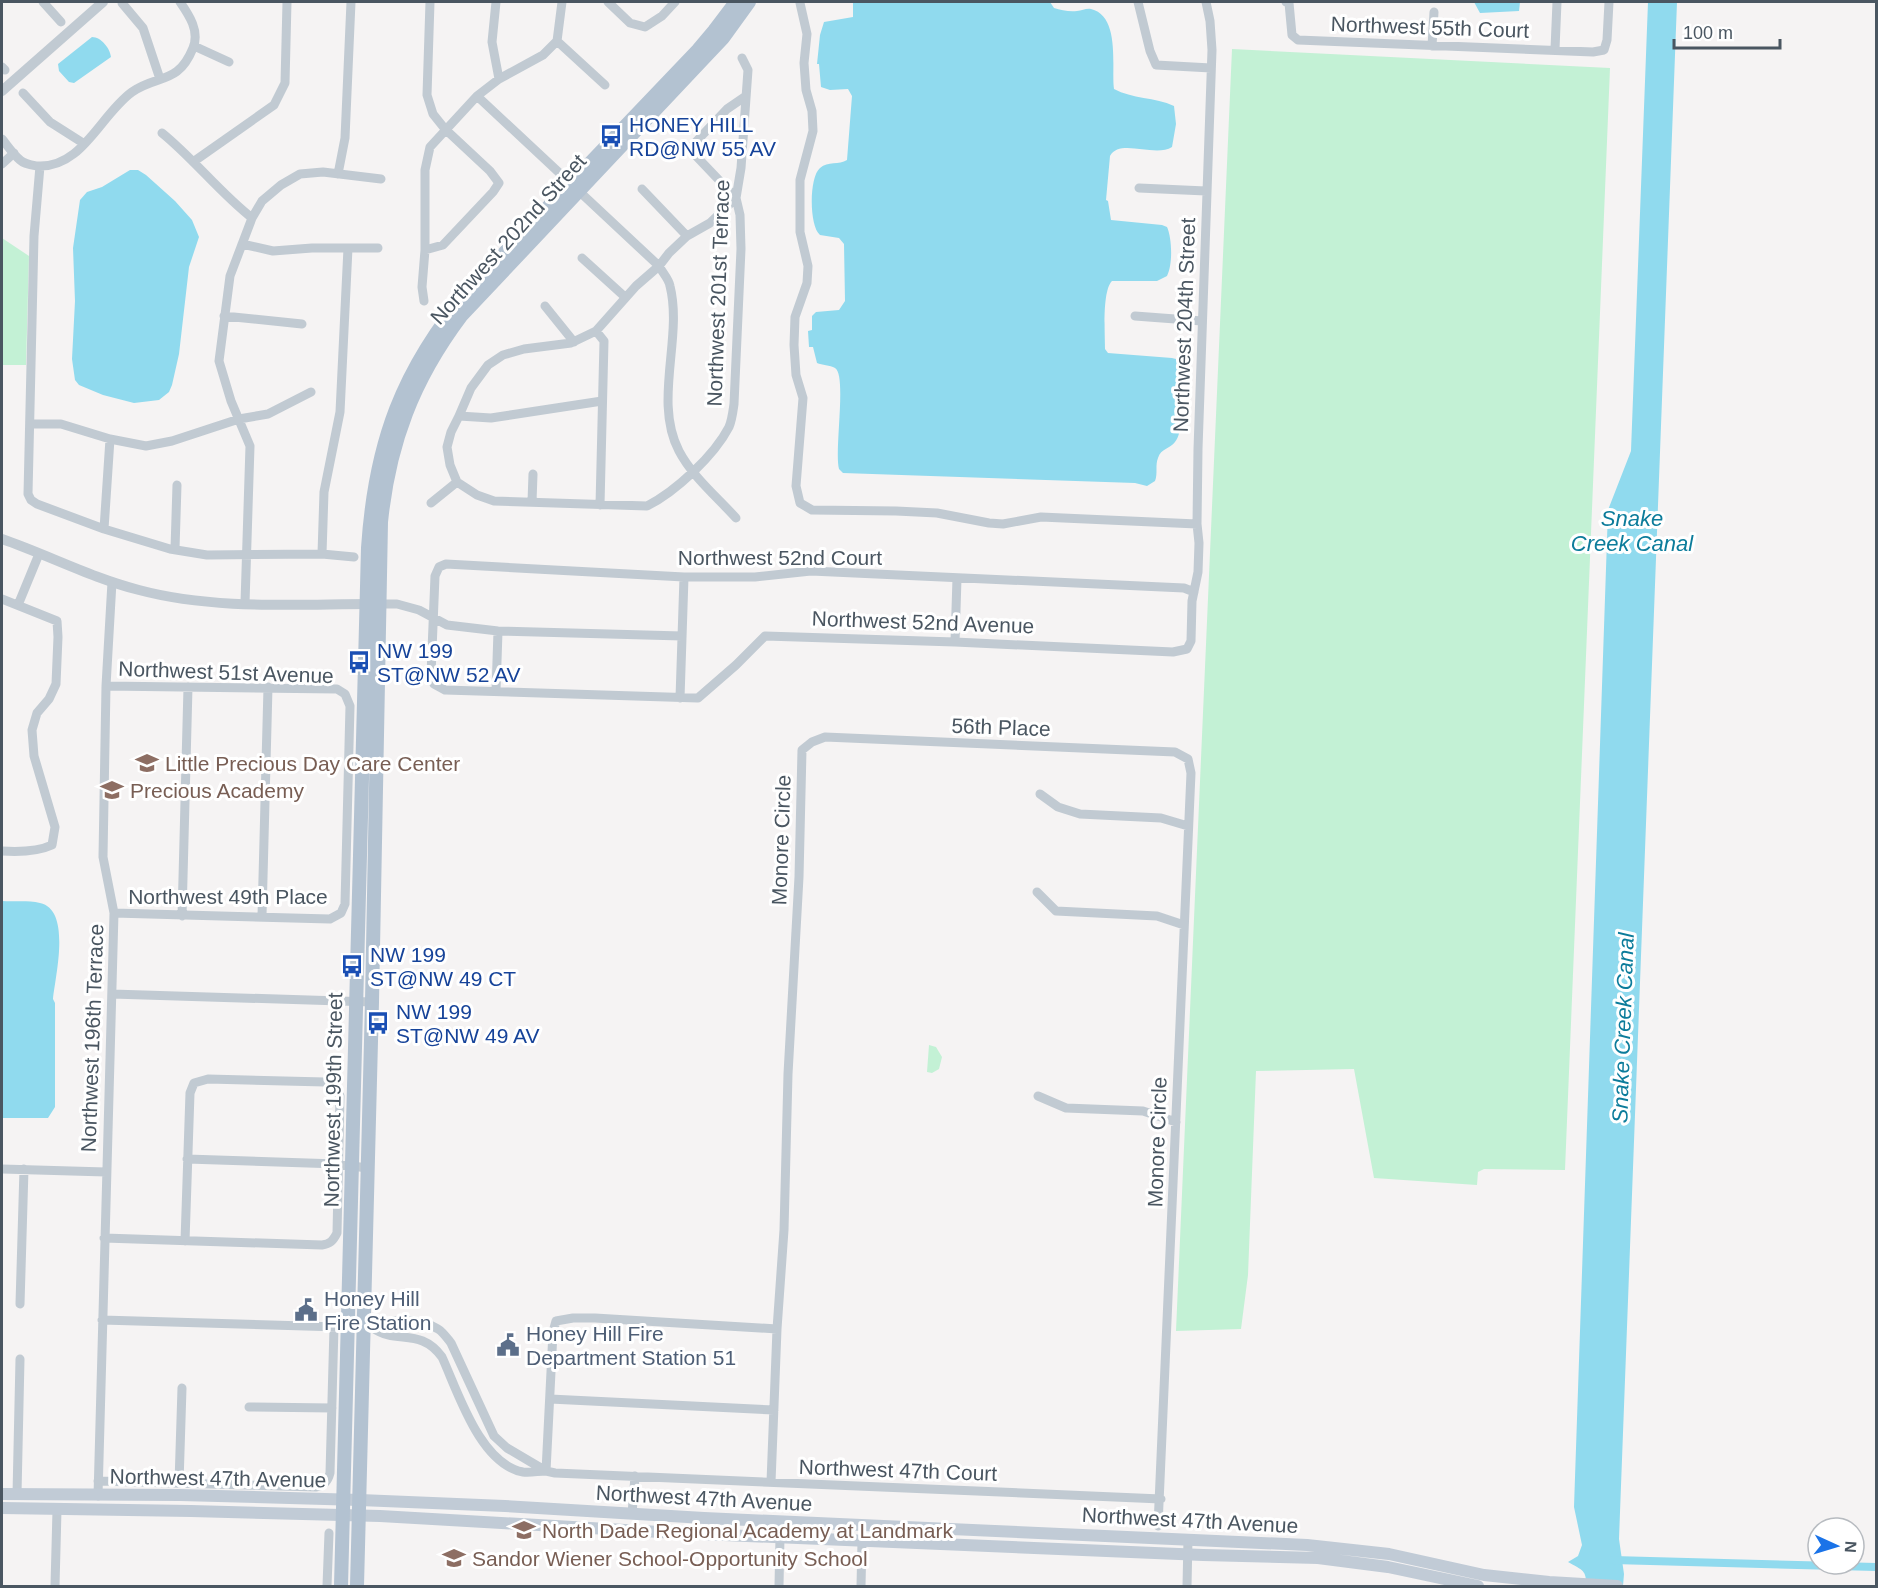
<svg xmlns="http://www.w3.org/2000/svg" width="1878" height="1588" viewBox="0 0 1878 1588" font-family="Helvetica,sans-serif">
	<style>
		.green { fill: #c3f1d5 }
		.water { fill: #90daee }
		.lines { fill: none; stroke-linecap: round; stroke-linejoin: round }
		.canal { stroke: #90daee; stroke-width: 8 }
		.minor { stroke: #c1cad2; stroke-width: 9 }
		.tertiary { stroke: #c1cad2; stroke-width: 10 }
		.secondary { stroke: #c1cbd6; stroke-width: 12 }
		.primary { stroke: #b3c2d1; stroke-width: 14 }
		.labels { text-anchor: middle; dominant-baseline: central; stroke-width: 6; stroke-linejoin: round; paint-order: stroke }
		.street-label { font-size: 21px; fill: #4a5661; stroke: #fff }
		.transit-label { font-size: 21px; fill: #164399; stroke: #fff; text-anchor: start }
		.education-label { font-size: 21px; fill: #785e54; stroke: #fff; text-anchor: start }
		.service-label { font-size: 21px; fill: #4e5e75; stroke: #fff; text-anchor: start }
		.water-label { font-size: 22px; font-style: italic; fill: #0c7c9b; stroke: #fff }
	</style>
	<rect width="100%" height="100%" fill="#f5f3f3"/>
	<!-- green -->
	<path class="green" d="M 1232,49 L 1610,68 L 1565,1170 L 1484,1169 L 1478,1172 L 1477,1185 L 1374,1178 L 1354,1069 L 1256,1071 L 1248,1275 L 1241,1329 L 1176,1331 Z
		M 2,238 L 29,256 L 26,365 L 2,365 Z
		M 929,1045 L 936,1047 L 942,1057 L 939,1069 L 932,1073 L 927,1072 Z"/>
	<!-- water -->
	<path class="water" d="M 853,2 L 1050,2 L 1054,8 C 1061,10 1069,12 1077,11 C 1082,11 1086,8 1091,9 C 1121,16 1111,69 1114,89 C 1132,99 1155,97 1174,106 L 1176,124 L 1172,147 C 1155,158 1120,138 1110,156 L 1106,200 L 1108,201 L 1111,220 L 1162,225 L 1167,227 C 1172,238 1173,264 1167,276 L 1157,281 L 1112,281 C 1102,291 1105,334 1105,349 L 1108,353 L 1172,358 L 1176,359 C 1188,377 1177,393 1179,410 C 1180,420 1182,433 1175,442 C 1170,449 1161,448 1158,458 C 1155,465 1158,473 1155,481 L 1147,486 L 1135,483 L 843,473 L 839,469 C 834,451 847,375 835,368 C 830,365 822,365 817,363 L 813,347 L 809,347 L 808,331 L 812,330 L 812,316 L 816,312 L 839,310 L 845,301 L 844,244 L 839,238 L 820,235 C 809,226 809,177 820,168 C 828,161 839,165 847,160 L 852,96 L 848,89 L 830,90 L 821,87 L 819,64 L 817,64 L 820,35 L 824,22 L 853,17 Z
		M 1474,2 L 1520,2 L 1519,11 L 1480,13 Z
		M 1648,2 L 1677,2 L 1619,1539 L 1624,1574 L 1623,1586 L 1586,1586 C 1587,1570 1582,1570 1568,1562 L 1578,1556 L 1582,1545 L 1574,1507 L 1608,510 L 1631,451 Z
		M 92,37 C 101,37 110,48 111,57 L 74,83 L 69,82 L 59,71 L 58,64 Z
		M 130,170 L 138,170 L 146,175 L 175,201 L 192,220 L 199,237 L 189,267 L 179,354 L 172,385 L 169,392 L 159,400 L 134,403 L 103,395 L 79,385 L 75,380 L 72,359 L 75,301 L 73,248 L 80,200 L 87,192 L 102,187 Z
		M 2,901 C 14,902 28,900 40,903 C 72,910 55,977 53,999 L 55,1003 L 55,1107 L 48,1118 L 2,1118 Z"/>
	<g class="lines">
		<!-- canal -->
		<path class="canal" d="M 1613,1560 L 1876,1567"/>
		<!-- minor -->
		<path class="minor" d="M 43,2 L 61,22
			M 496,2 L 492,42 L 499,79
			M 608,2 L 630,23 L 645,27 L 662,16 L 675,2
			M 1138,2 L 1150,51 L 1156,65 L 1211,68
			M 1286,2 L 1289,3 L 1292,35 L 1298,40 L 1593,52 L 1604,50 L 1607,40 L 1609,2
			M 122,3 L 143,28 L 160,79
			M 800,3 L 807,34 L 804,63 L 806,90 L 812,111 L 813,131 L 800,180 L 800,232 L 808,266 L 807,283 L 795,317 L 794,345 L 796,375 L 803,398 L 796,486 L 800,503 L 812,510 L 896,511 L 937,513 L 989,523 L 1003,524 L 1041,517 L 1197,524
			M 557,41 L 605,85
			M 194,46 L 229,62
			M 1432,46 L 1434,12
			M 1555,49 L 1557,2
			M 2,67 L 5,70
			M 23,93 L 50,122 L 83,143
			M 477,96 L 659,266 C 662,272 669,279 670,286 C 683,338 653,401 679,451 C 692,476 717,497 736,518
			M 162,133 C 194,159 219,192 252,218
			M 2,139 C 7,145 13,154 20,160 C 24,164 31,165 37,166 C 82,169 100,115 132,92 C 158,74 178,85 193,48 C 200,31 189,15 180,2
			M 193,162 L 274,105 L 285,83 L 287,2
			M 2,164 L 14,153
			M 40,166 L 34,236 L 28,494 L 31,500 L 37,504 L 104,529 L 170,549 L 207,555 L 322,554 L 354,557
			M 338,174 L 345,138 L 351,2
			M 1139,188 L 1206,191
			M 642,189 L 687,236
			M 242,244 L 273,251 L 312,248 L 378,248
			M 425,250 L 443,245 L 493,192 L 499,183 L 490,171 L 445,129 L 433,114 L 427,95 L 430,2
			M 582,258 L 625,297
			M 424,301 L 422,287 L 425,250 L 425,170 L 430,147 L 477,96 L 499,79 L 543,55 L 557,41 L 562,2
			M 545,306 L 574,342
			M 224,316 L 302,324
			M 1135,316 L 1202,321
			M 596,331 L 604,341 L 600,505
			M 459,416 L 491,418 L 602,401
			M 31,424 L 61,424 L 110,439 L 146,446 L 172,441 L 239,419 L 268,414 L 311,392
			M 457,482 L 477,495 L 494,501 L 647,506 C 675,492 714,456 729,427 C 732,420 733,411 734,404 L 741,249 L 740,215 L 736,198 L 741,168 L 748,70 L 742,58
			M 457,482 L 450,465 L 447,447 L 451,432 L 459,416 L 471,388 L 488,365 L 503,355 L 524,349 L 571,343 L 596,331 L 636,286 L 659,266 L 669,253 L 687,236 L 710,223 L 736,198 L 697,157 L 692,146 L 727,109 L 746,96
			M 532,502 L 533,474
			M 431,503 L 457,482
			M 104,529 L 110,439
			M 175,549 L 177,485
			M 322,554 L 324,492 L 340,412 L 348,248
			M 1194,592 L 1184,588 L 811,571 L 755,577 L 684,577 L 446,564 L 439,567 L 435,576 L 431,675 L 434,684 L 445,690 L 698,698 L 736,665 L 765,636 L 955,642 L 1173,652 L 1187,649 L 1191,641 L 1192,601 L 1198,572 L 1199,543 L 1197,524 L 1198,449 L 1212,50 L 1210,21 L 1206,2
			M 2,599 L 57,621 L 58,637 L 56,684 L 49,699 L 37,713 L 32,730 L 34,756 L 55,827 L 52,845 C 37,852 18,852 2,851
			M 245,603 L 250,446 L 231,401 L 219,361 L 230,276 L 252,218 L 262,201 L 281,185 L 300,174 L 323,172 L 381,179
			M 380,604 L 397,604 L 419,610 L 447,625 L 498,631 L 682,636
			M 18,605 L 39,554
			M 955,642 L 957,578
			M 106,686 L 337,689 L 345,694 L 350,706 L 345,904 L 341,913 L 330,919 L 114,913
			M 496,691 L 498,631
			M 680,698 L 684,577
			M 1040,794 L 1058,807 L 1080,814 L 1161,818 L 1188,826
			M 1037,892 L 1056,911 L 1157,916 L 1184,925
			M 182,916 L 188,687
			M 262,916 L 268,687
			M 112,994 L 372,1002
			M 1038,1096 L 1066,1108 L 1143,1111 L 1176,1122
			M 187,1159 L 338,1164 L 367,1168
			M 2,1169 L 106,1172
			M 104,1238 L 322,1245 C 330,1244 333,1241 337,1233 L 340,1096 L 335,1086 L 325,1082 L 208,1079 L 194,1083 L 190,1093 L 185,1241
			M 20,1304 L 24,1169
			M 102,1320 L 373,1328 C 397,1345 420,1327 442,1357 C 458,1392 480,1464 523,1472 C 530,1473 539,1471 546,1471
			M 373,1328 C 389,1317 421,1318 438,1329 C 443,1332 447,1338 451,1343 L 494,1436 L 507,1448 L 546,1471 L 555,1473 L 1161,1499
			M 550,1399 L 774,1410
			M 249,1407 L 332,1408
			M 546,1471 L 553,1332 L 556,1321 L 573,1318 L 595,1318 L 777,1329
			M 98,1481 L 316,1487 C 324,1486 328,1481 330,1473 L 334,1327
			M 771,1482 L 777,1329 L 784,1230 L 788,1074 L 799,877 L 802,750 L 812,742 L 825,737 L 1175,752 L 1188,759 L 1191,773 L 1158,1526
			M 179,1483 L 182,1388
			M 17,1494 L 20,1359
			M 98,1496 L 114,913 L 103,857 L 106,686 L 112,582
			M 632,1514 L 635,1476
			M 55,1586 L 57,1510
			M 327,1586 L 329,1533
			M 779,1586 L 780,1537
			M 861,1586 L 862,1541
			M 1187,1586 L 1188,1539"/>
		<!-- tertiary -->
		<path class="tertiary" d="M 2,91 L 103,2
			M 2,539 C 48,555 92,578 139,590 C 214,610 295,604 372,604"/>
		<!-- secondary -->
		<path class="secondary" d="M 2,1494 L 180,1495 L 360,1500 L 505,1506 L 704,1518 L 1307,1545 L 1389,1554 L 1484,1575 L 1549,1582 L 1617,1586
			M 2,1508 L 191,1511 L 380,1516 L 677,1533 L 1203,1555 L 1318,1558 L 1388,1567 L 1478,1586"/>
		<!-- primary -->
		<path class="primary" d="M 341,1586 L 368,548 C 375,443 402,369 470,289 L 698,50 L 714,31 L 736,2
			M 357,1586 L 372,1002 L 381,522 C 389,443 413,380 461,316 L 705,57 L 723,38 L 749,2"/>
	</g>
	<!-- icons -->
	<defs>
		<g id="bus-bare" transform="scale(1.8)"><path d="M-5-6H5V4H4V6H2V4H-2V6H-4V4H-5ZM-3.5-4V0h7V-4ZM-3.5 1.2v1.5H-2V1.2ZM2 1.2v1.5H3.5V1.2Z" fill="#1a4fb4" stroke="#fff" stroke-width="2.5" paint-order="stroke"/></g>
		<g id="school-bare" transform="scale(1.8)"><path d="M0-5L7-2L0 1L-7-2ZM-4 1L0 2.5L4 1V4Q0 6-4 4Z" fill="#8d6e63" stroke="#fff" stroke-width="2.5" paint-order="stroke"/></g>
		<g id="civic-bare" transform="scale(1.8)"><path d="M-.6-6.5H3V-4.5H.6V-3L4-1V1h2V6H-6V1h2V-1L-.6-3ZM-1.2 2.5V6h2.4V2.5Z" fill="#5c6f8a" stroke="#fff" stroke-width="2.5" paint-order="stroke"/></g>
	</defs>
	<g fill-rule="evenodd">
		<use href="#bus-bare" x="611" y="136"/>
		<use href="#bus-bare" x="359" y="662"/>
		<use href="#school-bare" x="147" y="763"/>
		<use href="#school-bare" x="112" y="790"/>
		<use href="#bus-bare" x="352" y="966"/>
		<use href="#bus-bare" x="378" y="1023"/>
		<use href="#civic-bare" x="306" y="1310"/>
		<use href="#civic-bare" x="508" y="1345"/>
		<use href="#school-bare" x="524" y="1530"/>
		<use href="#school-bare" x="454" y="1558"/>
	</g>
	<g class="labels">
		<!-- street labels -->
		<g class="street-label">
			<text transform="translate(1430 27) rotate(2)">Northwest 55th Court</text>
			<text transform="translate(508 239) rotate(-48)">Northwest 202nd Street</text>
			<text transform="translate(718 293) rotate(-88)">Northwest 201st Terrace</text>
			<text transform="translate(1184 325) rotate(-88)">Northwest 204th Street</text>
			<text x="780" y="557">Northwest 52nd Court</text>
			<text transform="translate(923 622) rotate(2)">Northwest 52nd Avenue</text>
			<text transform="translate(226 672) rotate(2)">Northwest 51st Avenue</text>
			<text transform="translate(1001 727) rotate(2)">56th Place</text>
			<text transform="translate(781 840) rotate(-88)">Monore Circle</text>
			<text x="228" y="896">Northwest 49th Place</text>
			<text transform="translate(92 1038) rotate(-88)">Northwest 196th Terrace</text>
			<text transform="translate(333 1100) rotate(-89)">Northwest 199th Street</text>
			<text transform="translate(1157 1142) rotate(-88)">Monore Circle</text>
			<text transform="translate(898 1470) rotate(2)">Northwest 47th Court</text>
			<text transform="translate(218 1478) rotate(1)">Northwest 47th Avenue</text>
			<text transform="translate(704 1498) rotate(3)">Northwest 47th Avenue</text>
			<text transform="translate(1190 1520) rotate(3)">Northwest 47th Avenue</text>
		</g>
		<!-- transit labels -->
		<g class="transit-label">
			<text x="629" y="124">HONEY HILL<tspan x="629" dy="24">RD@NW 55 AV</tspan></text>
			<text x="377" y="650">NW 199<tspan x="377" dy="24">ST@NW 52 AV</tspan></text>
			<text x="370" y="954">NW 199<tspan x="370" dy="24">ST@NW 49 CT</tspan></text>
			<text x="396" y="1011">NW 199<tspan x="396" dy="24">ST@NW 49 AV</tspan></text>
		</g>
		<!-- education labels -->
		<g class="education-label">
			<text x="165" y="763">Little Precious Day Care Center</text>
			<text x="130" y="790">Precious Academy</text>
			<text x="542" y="1530">North Dade Regional Academy at Landmark</text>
			<text x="472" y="1558">Sandor Wiener School-Opportunity School</text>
		</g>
		<!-- service labels -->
		<g class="service-label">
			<text x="324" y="1298">Honey Hill<tspan x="324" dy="24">Fire Station</tspan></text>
			<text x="526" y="1333">Honey Hill Fire<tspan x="526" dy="24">Department Station 51</tspan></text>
		</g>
		<!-- water labels -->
		<g class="water-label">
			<text x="1632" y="518">Snake<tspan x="1632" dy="25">Creek Canal</tspan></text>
			<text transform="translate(1623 1028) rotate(-88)">Snake Creek Canal</text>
		</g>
	</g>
	<!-- border -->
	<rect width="1878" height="1588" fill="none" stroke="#4a5661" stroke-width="6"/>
	<!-- north arrow -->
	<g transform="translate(1836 1546) rotate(94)"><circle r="28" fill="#ffffff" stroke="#b7bbc0" stroke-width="1.5"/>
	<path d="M0-4.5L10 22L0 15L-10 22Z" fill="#1a73e8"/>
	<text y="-9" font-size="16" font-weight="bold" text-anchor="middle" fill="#4a5661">N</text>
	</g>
	<!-- scale -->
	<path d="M1674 39v9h106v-9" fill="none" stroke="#4a5661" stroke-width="3"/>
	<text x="1683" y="39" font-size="18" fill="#4a5661" stroke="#ffffff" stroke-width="4.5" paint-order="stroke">100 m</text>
</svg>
